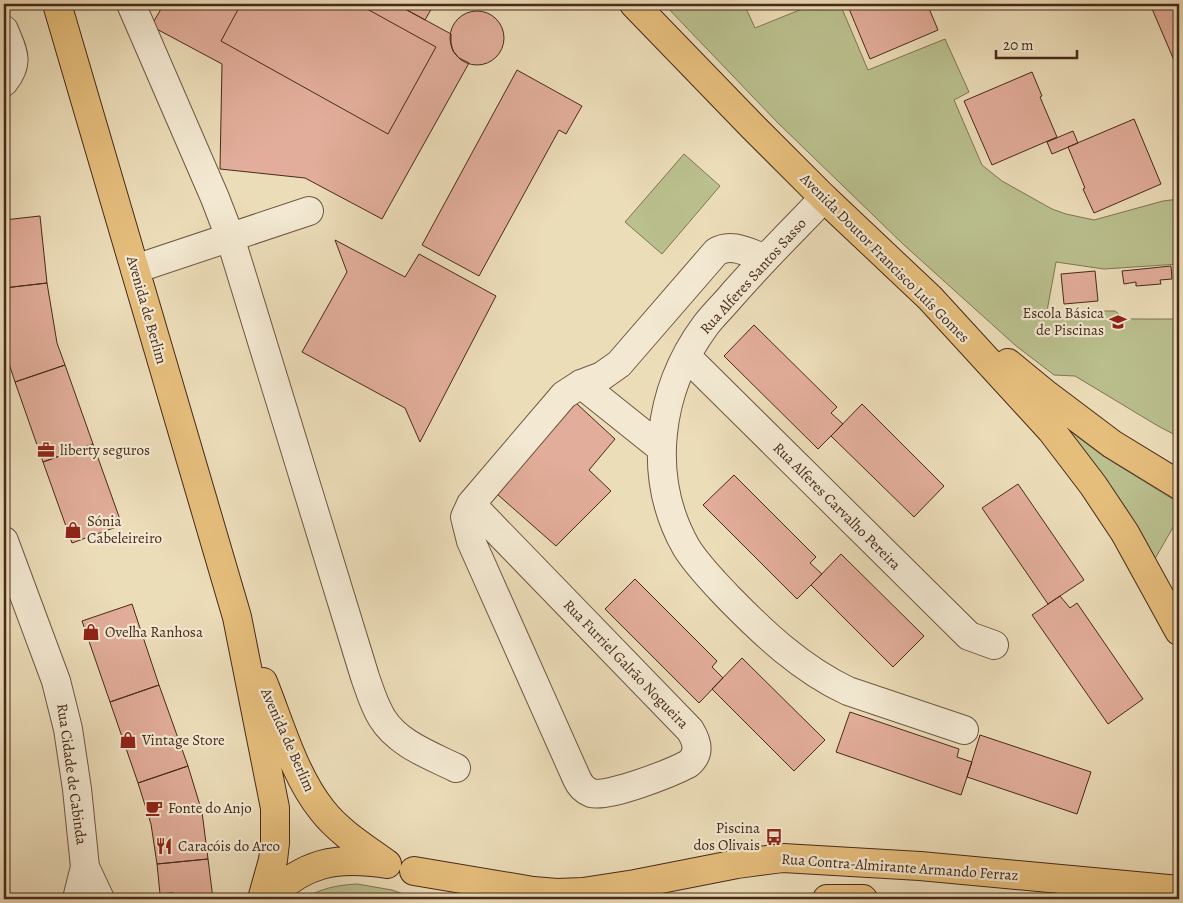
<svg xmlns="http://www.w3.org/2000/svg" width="1183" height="903" viewBox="0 0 1183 903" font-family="Alegreya,serif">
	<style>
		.green { fill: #bac08e; stroke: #807554 }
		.building { fill: #e2ad9a; stroke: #472a19 }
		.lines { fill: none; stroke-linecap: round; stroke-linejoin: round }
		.minor-casing { stroke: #705741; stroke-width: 30 }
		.major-casing { stroke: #472a19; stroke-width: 30 }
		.minor { stroke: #f3e9d2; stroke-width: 28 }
		.major { stroke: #e6be7c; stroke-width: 28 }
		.labels { text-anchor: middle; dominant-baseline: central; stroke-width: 4.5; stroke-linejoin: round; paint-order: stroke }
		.street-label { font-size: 15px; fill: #472a19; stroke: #f3e9d2 }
		.poi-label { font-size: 15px; fill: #472a19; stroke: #f3e9d2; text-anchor: start }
	</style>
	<rect width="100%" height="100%" fill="#ecddb9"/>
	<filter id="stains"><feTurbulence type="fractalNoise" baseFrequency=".004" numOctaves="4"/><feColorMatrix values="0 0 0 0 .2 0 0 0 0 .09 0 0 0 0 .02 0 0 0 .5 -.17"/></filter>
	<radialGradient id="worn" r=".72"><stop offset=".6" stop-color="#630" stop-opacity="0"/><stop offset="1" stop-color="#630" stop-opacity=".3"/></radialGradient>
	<!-- green -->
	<path class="green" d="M 664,4 L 744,4 L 755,28 L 802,9 L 803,4 L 840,4 L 868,70 L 945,39 L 969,92 L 954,100 L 982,165 L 1002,181 L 1052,209 L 1066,214 L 1094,220 L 1163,201 L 1179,199 L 1179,264 L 1104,269 L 1056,262 L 1047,311 L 1050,315 L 1088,318 L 1100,311 L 1115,311 L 1125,319 L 1179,319 L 1179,437 L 1158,426 L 1075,376 L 1054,375 L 1015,345 L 904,245 L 777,122 Z
		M 684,154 L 720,186 L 662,254 L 625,222 Z
		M 1058,422 L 1103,456 L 1179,503 L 1179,517 L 1152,564 Z
		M 357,884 L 392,890 L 417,899 L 303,899 C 320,889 336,885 357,884 Z"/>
	<!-- building -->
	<path class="building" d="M 164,4 L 396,4 L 451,34 L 451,43 L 453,51 L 459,58 L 469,63 L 382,219 L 305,178 L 220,169 L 222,64 L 151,26 Z
		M 241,4 L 358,4 L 436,47 L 388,134 L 221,41 Z
		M 396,4 L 434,4 L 425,20 Z
		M 847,4 L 925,4 L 926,7 L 928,6 L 938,30 L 870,59 Z
		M 1150,4 L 1179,4 L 1179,72 Z
		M450 38a27 27 0 1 1 54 0a27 27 0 1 1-54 0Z
		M 517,70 L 582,106 L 566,134 L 559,130 L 479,276 L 422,245 Z
		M 1032,72 L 1042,96 L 1040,97 L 1057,137 L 992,165 L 964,101 Z
		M 1134,119 L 1161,184 L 1094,213 L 1083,189 L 1085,188 L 1068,147 Z
		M 1073,131 L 1078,143 L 1052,154 L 1047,142 Z
		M 40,216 L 47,283 L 4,288 L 4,220 Z
		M 335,240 L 405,277 L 419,254 L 496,296 L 420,442 L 405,408 L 302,352 L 347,272 Z
		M 1171,266 L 1172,279 L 1160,280 L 1161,284 L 1136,286 L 1136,282 L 1124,284 L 1122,271 Z
		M 1095,271 L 1098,301 L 1064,304 L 1061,274 Z
		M 47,283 L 57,343 L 65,365 L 15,382 L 4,348 L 4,288 Z
		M 754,325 L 837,407 L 831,413 L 843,424 L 818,449 L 724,356 Z
		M 65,365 L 93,444 L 43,462 L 15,382 Z
		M 576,403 L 615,439 L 589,470 L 611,491 L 556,546 L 497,494 Z
		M 862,404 L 944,486 L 914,517 L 831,436 Z
		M 93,444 L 122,525 L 72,543 L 43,462 Z
		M 734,475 L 816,557 L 810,563 L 822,574 L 797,599 L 703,505 Z
		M 1018,484 L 1084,580 L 1048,604 L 982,508 Z
		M 841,554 L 924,636 L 893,667 L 811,585 Z
		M 635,579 L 717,661 L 712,667 L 723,678 L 699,703 L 605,609 Z
		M 1060,596 L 1070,608 L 1077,603 L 1143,699 L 1108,724 L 1032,615 Z
		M 132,604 L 159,685 L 110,702 L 82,621 Z
		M 742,658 L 825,740 L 794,771 L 712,689 Z
		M 159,685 L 188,766 L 138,783 L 110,702 Z
		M 850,712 L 959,749 L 957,757 L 972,762 L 961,795 L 836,752 Z
		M 980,735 L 1091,772 L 1077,814 L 967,777 Z
		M 188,766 L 202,812 L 208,859 L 157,864 L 151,824 L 138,783 Z
		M 208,859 L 213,899 L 174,899 L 173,893 L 160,894 L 157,864 Z
		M 173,893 L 174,899 L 110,899 L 160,894 Z"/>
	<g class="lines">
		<!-- minor casing -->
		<g class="minor-casing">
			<path id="minor" d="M 131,4 L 215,198 L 230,237 L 365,677 C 370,691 374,705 382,718 C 398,744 430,755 456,768
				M 4,30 C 13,52 20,62 4,82
				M 824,198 C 793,230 762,261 733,294 C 724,305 713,315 705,326 C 658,390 646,476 686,547 C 697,565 713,581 727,596 C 763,633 801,669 848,691 L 964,730
				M 135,269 L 309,211
				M 687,357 L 969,636 L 994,645
				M 581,384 L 661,448
				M 471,504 L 690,730 C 698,743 700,754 688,764 C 671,773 608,798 591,793 C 584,790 580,786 577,779 L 471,541 L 465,517 L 471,504 L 564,395 L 581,384 L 602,376 L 619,364 L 716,252 C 731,242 749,253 764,258
				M 4,541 L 56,681 L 68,729 L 77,789 L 85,867 L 77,899
				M 85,867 L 100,899"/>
		</g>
		<!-- major casing -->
		<g class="major-casing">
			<path id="major" d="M 57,4 L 237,617 L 275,808 L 275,843 L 273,860 L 262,899
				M 634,4 L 753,127 L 824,198 L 930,298 L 1051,430 L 1093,485 L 1125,533 L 1179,631
				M 1008,363 L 1047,395 L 1112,444 L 1179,485
				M 263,682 C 280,724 294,775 322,810 C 339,832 365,848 387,864
				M 414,871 L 533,891 L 557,893 L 583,892 L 635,884 L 737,864 L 783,858 L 920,866 L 1179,890
				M 267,899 C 305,862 336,856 387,864
				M 827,899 L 863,899"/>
		</g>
		<!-- minor -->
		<use href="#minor" class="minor"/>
		<!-- major -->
		<use href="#major" class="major"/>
	</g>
	<!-- icons -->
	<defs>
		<g id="school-bare" transform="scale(1.35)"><path d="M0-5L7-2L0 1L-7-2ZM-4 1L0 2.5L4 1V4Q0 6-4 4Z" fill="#8f2418" stroke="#f3e9d2" stroke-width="2.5" paint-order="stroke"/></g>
		<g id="office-bare" transform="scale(1.35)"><path d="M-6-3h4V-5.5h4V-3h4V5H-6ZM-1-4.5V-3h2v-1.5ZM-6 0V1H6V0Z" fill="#8f2418" stroke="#f3e9d2" stroke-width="2.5" paint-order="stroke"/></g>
		<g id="shop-bare" transform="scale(1.35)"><path d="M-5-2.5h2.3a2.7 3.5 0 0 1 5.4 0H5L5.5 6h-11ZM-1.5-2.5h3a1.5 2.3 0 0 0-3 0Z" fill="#8f2418" stroke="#f3e9d2" stroke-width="2.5" paint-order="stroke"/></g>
		<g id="cafe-bare" transform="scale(1.35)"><path d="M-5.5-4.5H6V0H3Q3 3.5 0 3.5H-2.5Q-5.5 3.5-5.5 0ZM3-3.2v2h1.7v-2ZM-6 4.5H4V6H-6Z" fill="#8f2418" stroke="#f3e9d2" stroke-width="2.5" paint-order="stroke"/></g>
		<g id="bus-bare" transform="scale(1.35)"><path d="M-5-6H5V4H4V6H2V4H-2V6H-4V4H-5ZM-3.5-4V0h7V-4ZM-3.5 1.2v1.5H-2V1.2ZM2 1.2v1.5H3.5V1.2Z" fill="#8f2418" stroke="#f3e9d2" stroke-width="2.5" paint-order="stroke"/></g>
		<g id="restaurant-bare" transform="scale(1.35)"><path d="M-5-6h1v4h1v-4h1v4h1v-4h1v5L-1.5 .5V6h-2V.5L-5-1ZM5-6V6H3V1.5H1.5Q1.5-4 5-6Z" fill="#8f2418" stroke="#f3e9d2" stroke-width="2.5" paint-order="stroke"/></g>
	</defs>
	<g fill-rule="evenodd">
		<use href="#school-bare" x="1118" y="322"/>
		<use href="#office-bare" x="46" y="450"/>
		<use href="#shop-bare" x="73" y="530"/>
		<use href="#shop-bare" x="91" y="632"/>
		<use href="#shop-bare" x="128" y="740"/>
		<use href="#cafe-bare" x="154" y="808"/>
		<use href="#bus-bare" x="774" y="837"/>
		<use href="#restaurant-bare" x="164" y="846"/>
	</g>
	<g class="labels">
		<!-- street labels -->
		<g class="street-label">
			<text transform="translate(885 258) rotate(45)">Avenida Doutor Francisco Luís Gomes</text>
			<text transform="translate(753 276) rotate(-48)">Rua Alferes Santos Sasso</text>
			<text transform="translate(147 310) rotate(74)">Avenida de Berlim</text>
			<text transform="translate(837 506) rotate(45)">Rua Alferes Carvalho Pereira</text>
			<text transform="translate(626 664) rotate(46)">Rua Furriel Galrão Nogueira</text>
			<text transform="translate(288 740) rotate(66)">Avenida de Berlim</text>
			<text transform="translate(72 774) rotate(82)">Rua Cidade de Cabinda</text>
			<text transform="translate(900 867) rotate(4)">Rua Contra-Almirante Armando Ferraz</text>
		</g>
		<!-- poi labels -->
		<g class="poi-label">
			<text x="1104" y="313" text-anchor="end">Escola Básica<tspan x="1104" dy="17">de Piscinas</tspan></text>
			<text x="60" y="450">liberty seguros</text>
			<text x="87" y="521">Sónia<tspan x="87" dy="17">Cabeleireiro</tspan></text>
			<text x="105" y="632">Ovelha Ranhosa</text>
			<text x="142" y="740">Vintage Store</text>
			<text x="168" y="808">Fonte do Anjo</text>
			<text x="760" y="828" text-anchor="end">Piscina<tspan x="760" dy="17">dos Olivais</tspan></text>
			<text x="178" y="846">Caracóis do Arco</text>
		</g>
	</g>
	<!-- margin -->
	<rect width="1183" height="903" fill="none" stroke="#ecddb9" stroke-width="20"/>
	<rect x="5" y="5" width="1173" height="893" fill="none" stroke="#472a19" stroke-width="2.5"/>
	<rect x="10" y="10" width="1163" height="883" fill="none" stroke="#472a19"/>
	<!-- scale -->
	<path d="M996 50v8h81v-8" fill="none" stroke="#472a19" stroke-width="2.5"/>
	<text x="1003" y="50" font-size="15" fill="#472a19" stroke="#f3e9d2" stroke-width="4" paint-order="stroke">20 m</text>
	<rect width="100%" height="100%" filter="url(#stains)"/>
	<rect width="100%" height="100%" fill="url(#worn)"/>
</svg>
